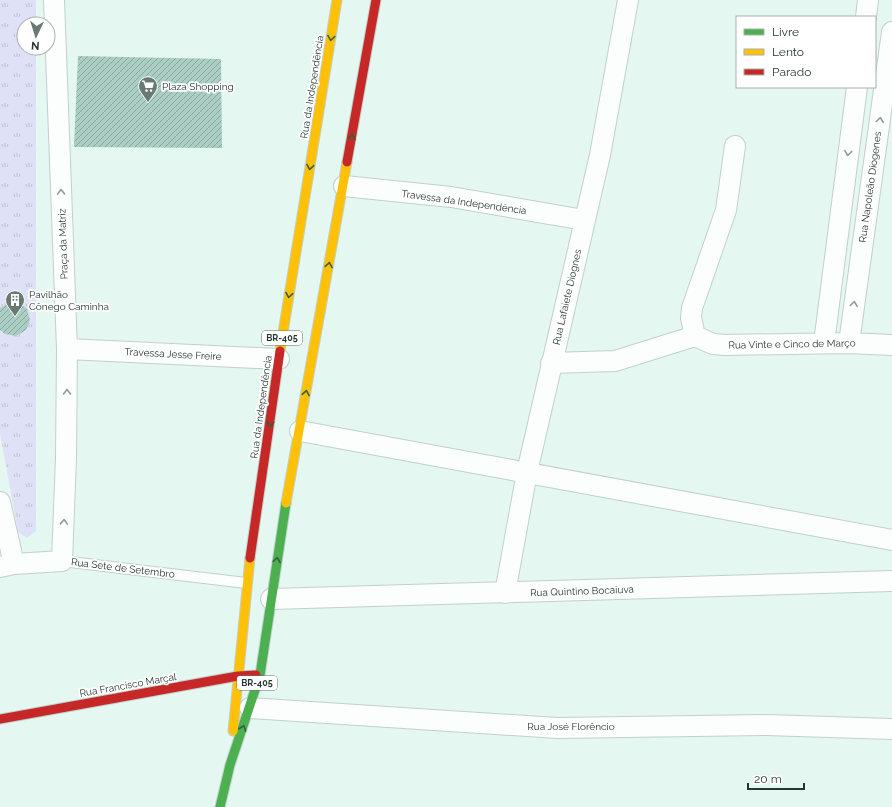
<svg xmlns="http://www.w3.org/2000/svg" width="892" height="807" viewBox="0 0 892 807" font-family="Raleway,sans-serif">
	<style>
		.park { fill: url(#park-tufts) }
		.building { fill: url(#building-hatch) }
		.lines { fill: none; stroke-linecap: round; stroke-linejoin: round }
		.lane-casing { stroke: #c1d0cc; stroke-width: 12 }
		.street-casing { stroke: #c1d0cc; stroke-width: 22 }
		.fast-casing { stroke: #c1d0cc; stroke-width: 11 }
		.slow-casing { stroke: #c1d0cc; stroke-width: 11 }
		.jam-casing { stroke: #c1d0cc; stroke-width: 11 }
		.lane { stroke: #fbfefd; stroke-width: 10 }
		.street { stroke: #fbfefd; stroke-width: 20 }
		.fast { stroke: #4caf50; stroke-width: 9 }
		.slow { stroke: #ffc107; stroke-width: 9 }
		.jam { stroke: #c62828; stroke-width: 9 }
		.oneway { stroke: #33603c }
		.oneway2 { stroke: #909a97 }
		.labels { text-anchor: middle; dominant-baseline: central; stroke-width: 3.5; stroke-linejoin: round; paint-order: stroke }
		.shield { fill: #fff; stroke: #67726f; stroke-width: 1 }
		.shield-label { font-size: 9px; font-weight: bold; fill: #263631 }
		.poi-label { font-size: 10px; fill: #263631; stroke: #fff; text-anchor: start }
		.street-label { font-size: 10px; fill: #263631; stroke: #fff }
	</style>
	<defs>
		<pattern id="park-tufts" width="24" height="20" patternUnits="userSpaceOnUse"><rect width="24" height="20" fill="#dfe2f6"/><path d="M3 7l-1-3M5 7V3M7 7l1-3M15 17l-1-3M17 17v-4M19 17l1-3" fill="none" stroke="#bfc2d3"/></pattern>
		<pattern id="building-hatch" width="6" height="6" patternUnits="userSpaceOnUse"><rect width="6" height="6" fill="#aacdc4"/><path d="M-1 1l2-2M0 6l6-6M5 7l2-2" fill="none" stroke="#8aa7a0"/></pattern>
	</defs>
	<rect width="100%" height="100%" fill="#e5f7f1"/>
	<!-- park -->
	<path class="park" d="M 0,0 L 36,0 L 36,24 L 24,24 L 24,48 L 36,48 L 36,531 L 27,538 L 18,532 L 0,433 Z"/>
	<!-- building -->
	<path class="building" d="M 78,56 L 221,59 L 222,148 L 74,147 Z
		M 12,302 L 22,305 L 27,309 L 30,320 L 26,330 L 16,336 L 5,334 L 0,330 L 0,308 Z"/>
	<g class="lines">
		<!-- lane casing -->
		<g class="lane-casing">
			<path id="lane" d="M 62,561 L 246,583"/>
		</g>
		<!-- street casing -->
		<g class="street-casing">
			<path id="street" d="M 866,17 L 868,0
				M 344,186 L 451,197 L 584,220
				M 695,336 L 713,344 L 725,345 L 849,343 L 892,345
				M 695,336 L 691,318 L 692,308 L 726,210 L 735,146
				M 824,343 L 857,87
				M 849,343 L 892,32
				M 67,349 L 279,359
				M 551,363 L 615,361 L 695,336
				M 300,431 L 892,540
				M 0,502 L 14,564
				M 0,567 L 14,564 L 62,561 L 66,458 L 67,349 L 54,0
				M 505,593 L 527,472 L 600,155 L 628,0
				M 271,599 L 892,581
				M 250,708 L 557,728 L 766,725 L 892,729"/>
		</g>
		<!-- fast casing -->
		<g class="fast-casing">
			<path id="fast" d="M 220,807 L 230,765 L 260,675 L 286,503"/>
		</g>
		<!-- slow casing -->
		<g class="slow-casing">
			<path id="slow" d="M 280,351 L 337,0
				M 286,503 L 347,162
				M 233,731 L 250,558"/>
		</g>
		<!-- jam casing -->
		<g class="jam-casing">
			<path id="jam" d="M 347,162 L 376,0
				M 250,558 L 280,351
				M 0,719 L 238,676 L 256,675"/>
		</g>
		<!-- lane -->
		<use href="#lane" class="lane"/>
		<!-- street -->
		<use href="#street" class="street"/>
		<!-- fast -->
		<use href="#fast" class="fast"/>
		<!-- slow -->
		<use href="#slow" class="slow"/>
		<!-- jam -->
		<use href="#jam" class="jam"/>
	</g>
	<!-- one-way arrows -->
	<defs><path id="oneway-chevron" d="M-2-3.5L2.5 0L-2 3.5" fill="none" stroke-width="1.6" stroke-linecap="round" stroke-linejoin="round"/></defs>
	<g class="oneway">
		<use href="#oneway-chevron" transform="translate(331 38) rotate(99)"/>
		<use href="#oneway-chevron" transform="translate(352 137) rotate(-80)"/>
		<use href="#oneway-chevron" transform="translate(310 167) rotate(99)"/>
		<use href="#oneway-chevron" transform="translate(329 265) rotate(-80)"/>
		<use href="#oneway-chevron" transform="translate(289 295) rotate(99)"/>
		<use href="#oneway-chevron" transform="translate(306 393) rotate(-80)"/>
		<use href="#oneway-chevron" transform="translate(270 424) rotate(98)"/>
		<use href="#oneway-chevron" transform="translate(277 560) rotate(-81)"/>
		<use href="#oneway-chevron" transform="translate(243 728) rotate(-71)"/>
	</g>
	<g class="oneway2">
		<use href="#oneway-chevron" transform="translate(880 120) rotate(-82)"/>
		<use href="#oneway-chevron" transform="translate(848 153) rotate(97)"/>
		<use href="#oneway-chevron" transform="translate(61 192) rotate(-92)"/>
		<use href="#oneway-chevron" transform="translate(854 304) rotate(-82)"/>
		<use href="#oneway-chevron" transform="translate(67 392) rotate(-90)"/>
		<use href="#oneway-chevron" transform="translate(64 522) rotate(-88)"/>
	</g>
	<!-- icons -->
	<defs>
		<g id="supermarket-pin" transform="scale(1)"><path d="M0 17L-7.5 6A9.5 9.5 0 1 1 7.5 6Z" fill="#697a74" stroke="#fff"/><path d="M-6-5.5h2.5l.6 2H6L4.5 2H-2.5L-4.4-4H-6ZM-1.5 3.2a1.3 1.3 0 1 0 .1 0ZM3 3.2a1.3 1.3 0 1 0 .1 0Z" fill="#fff"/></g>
		<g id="building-pin" transform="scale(1)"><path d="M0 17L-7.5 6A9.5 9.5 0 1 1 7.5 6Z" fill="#697a74" stroke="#fff"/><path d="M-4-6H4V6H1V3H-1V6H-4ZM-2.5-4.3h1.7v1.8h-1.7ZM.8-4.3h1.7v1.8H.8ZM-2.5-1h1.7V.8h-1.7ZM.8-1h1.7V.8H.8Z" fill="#fff"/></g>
	</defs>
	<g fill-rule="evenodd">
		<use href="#supermarket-pin" x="148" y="86"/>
		<use href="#building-pin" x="15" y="300"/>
	</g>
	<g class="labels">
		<!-- shield labels -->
		<g class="shield">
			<rect x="262" y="331" width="40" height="14" rx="3"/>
			<rect x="237" y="676" width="40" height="14" rx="3"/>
		</g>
		<g class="shield-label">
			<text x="282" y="338">BR-405</text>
			<text x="257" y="683">BR-405</text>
		</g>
		<!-- poi labels -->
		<g class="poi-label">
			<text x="162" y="86">Plaza Shopping</text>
			<text x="29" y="294">Pavilhão<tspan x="29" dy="12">Cônego Caminha</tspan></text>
		</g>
		<!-- street labels -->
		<g class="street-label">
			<text transform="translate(312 87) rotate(-81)">Rua da Independência</text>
			<text transform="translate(870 187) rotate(-82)">Rua Napoleão Diogenes</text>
			<text transform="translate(464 202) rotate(8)">Travessa da Independência</text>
			<text transform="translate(63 244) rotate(-92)">Praça da Matriz</text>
			<text transform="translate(567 297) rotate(-77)">Rua Lafaiete Diognes</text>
			<text transform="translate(792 344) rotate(-1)">Rua Vinte e Cinco de Março</text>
			<text transform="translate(173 354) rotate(3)">Travessa Jesse Freire</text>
			<text transform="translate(261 407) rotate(-82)">Rua da Independência</text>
			<text transform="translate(123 568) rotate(7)">Rua Sete de Setembro</text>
			<text transform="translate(582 591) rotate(-2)">Rua Quintino Bocaiuva</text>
			<text transform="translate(128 685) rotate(-10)">Rua Francisco Marçal</text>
			<text x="571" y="726">Rua José Florêncio</text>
		</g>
	</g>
	<!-- legend -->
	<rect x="736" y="16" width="140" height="72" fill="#ffffff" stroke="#a8afad"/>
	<rect x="744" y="29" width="20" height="6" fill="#4caf50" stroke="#a8afad"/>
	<text x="772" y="36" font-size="12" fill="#263631">Livre</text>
	<rect x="744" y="49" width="20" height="6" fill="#ffc107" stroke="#a8afad"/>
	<text x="772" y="56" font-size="12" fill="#263631">Lento</text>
	<rect x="744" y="69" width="20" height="6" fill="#c62828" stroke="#a8afad"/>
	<text x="772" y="76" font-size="12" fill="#263631">Parado</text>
	<!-- north arrow -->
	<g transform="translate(36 36) rotate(184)"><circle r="19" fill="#ffffff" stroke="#a8afad"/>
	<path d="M0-3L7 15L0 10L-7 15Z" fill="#697a74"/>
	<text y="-6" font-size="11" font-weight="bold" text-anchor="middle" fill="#263631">N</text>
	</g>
	<!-- scale -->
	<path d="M748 783v6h56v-6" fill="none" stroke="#263631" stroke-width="2"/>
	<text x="754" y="783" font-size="12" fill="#263631" stroke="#ffffff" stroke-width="3" paint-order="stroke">20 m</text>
</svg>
